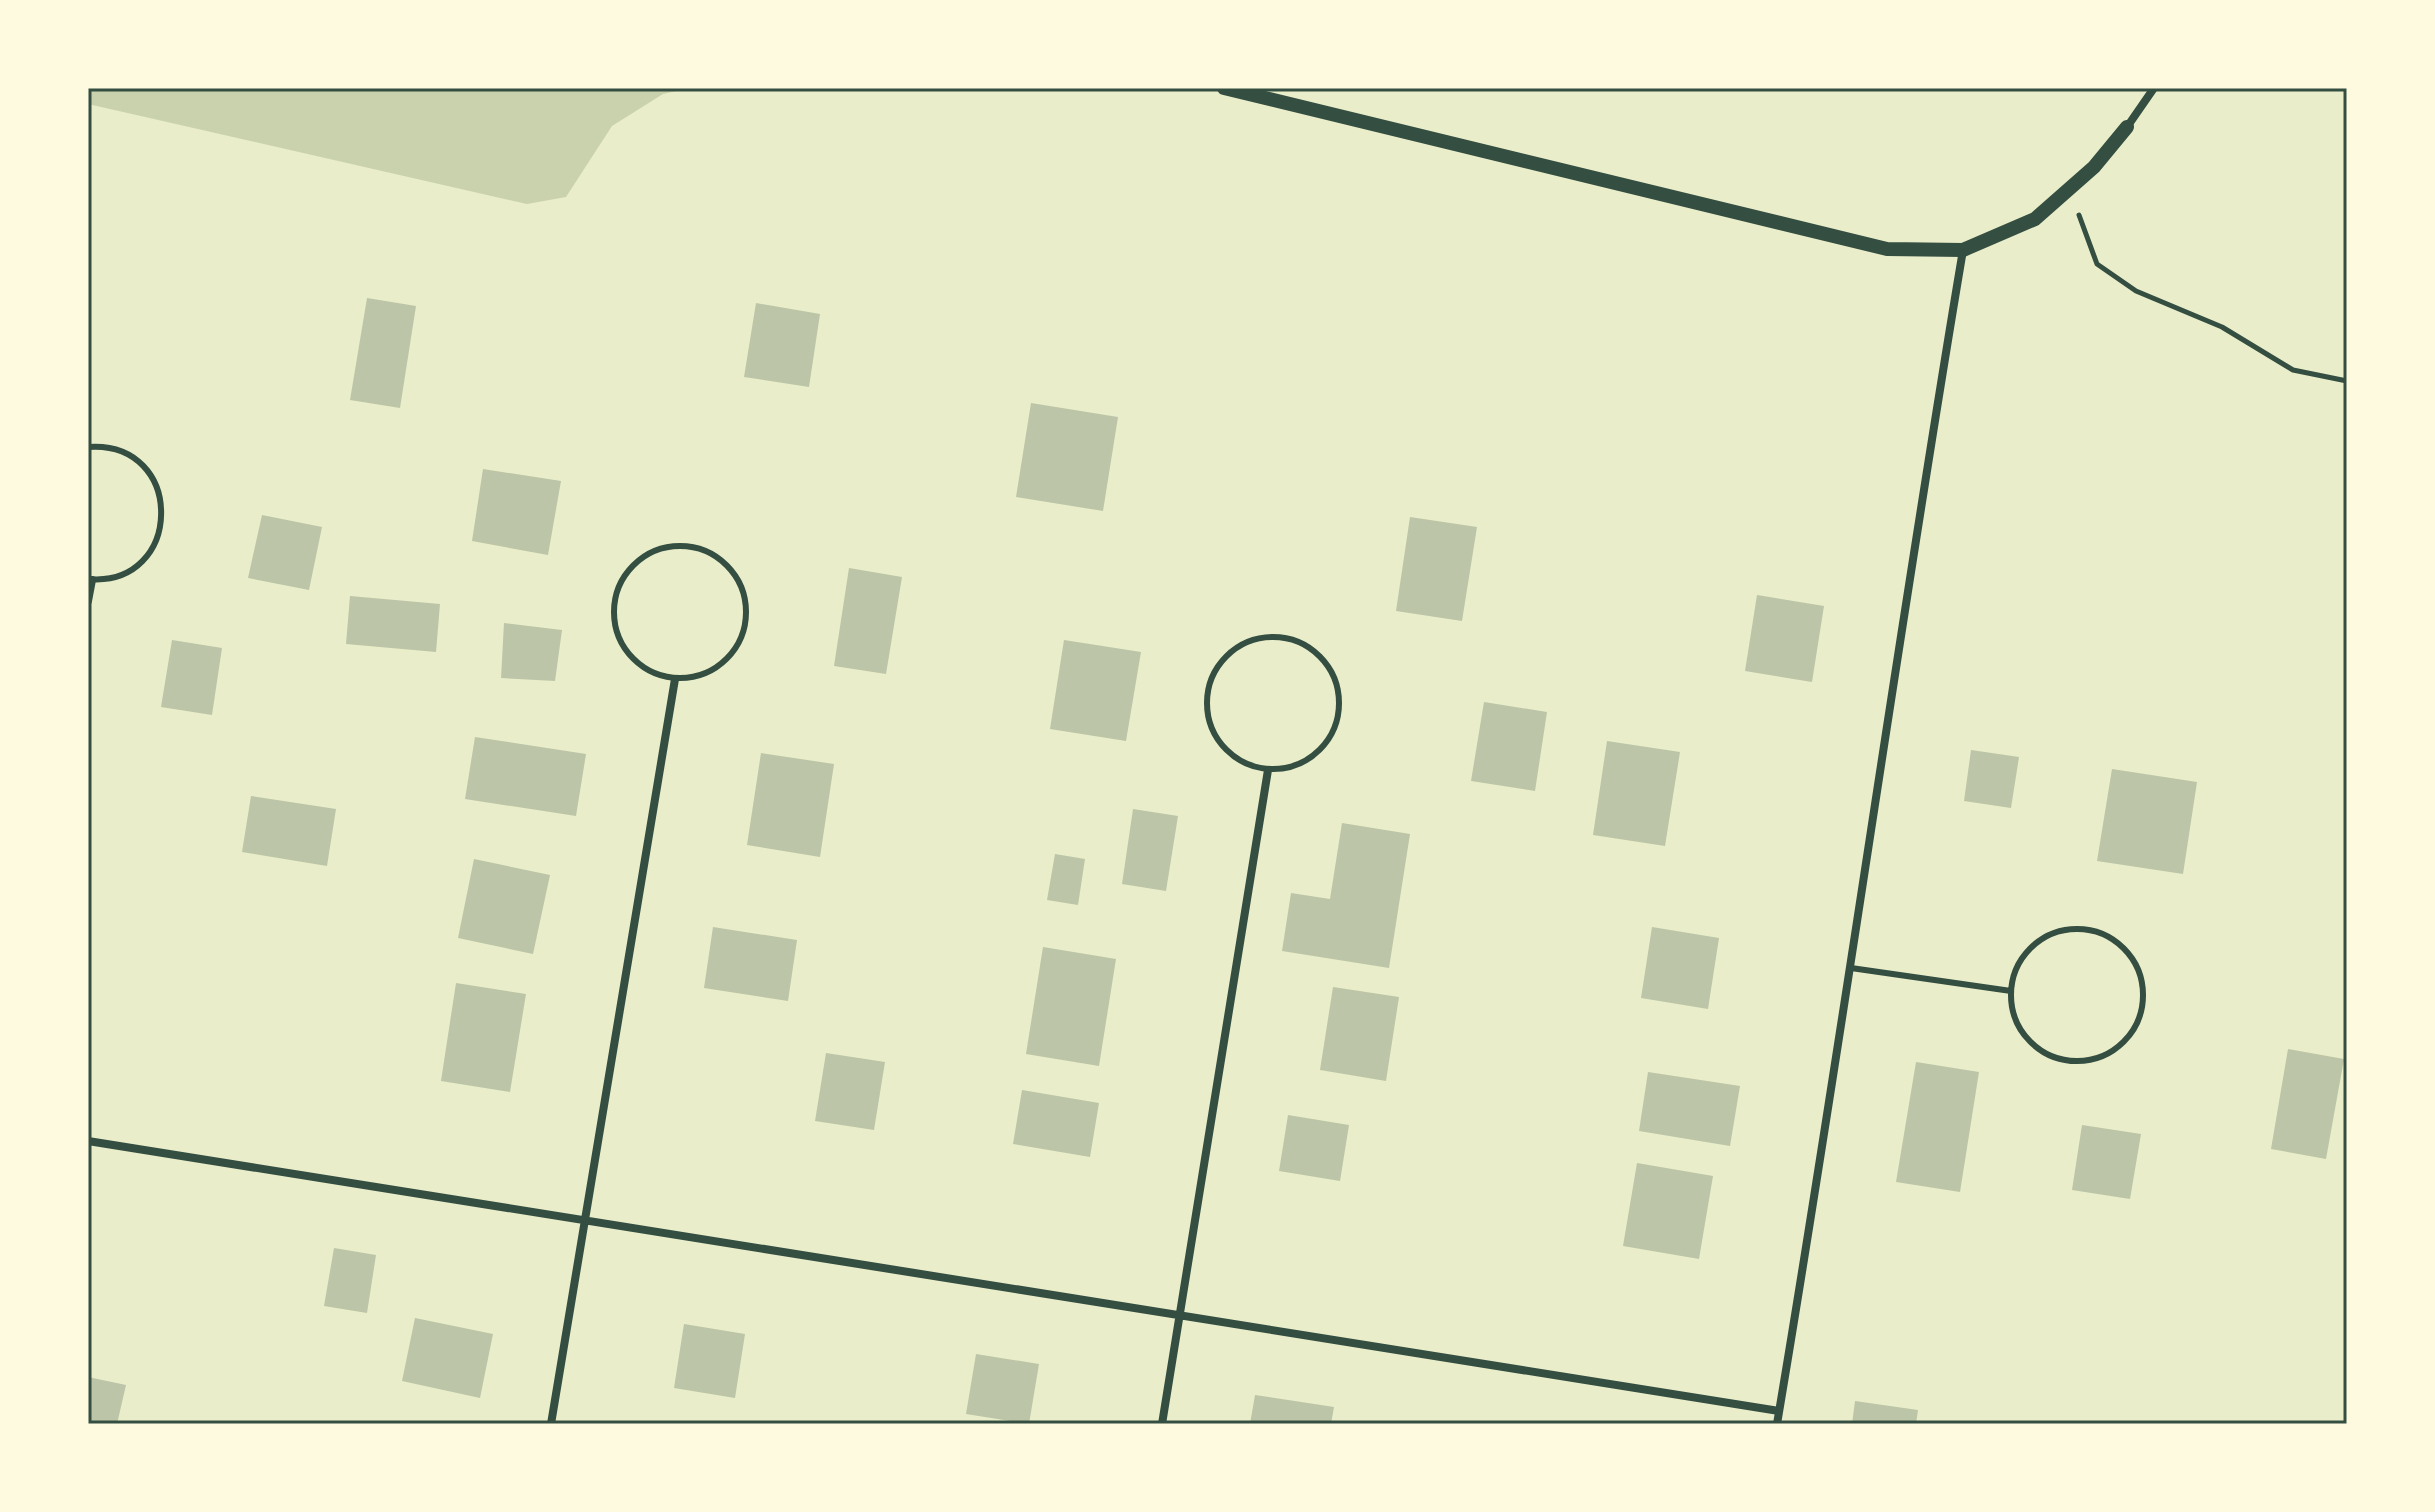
<svg xmlns="http://www.w3.org/2000/svg" width="2435" height="1512" viewBox="0 0 2435 1512" font-family="'Roboto Serif',serif">
	<style>
		.green { fill: #cad2ad }
		.building { fill: #bcc5a7 }
		.lines { fill: none; stroke-linecap: round; stroke-linejoin: round }
		.path { stroke: #344e41; stroke-width: 5 }
		.service { stroke: #344e41; stroke-width: 6 }
		.minor { stroke: #344e41; stroke-width: 8 }
		.tertiary { stroke: #344e41; stroke-width: 14 }
		.neatline { fill: none; stroke: #344e41; stroke-width: 3 }
	</style>
	<rect width="100%" height="100%" fill="#e9edc9"/>
	<!-- green -->
	<path class="green" d="M 88,88 L 689,88 L 663,94 L 612,126 L 566,197 L 527,204 L 88,104 Z"/>
	<!-- building -->
	<path class="building" d="M 367,298 L 416,306 L 400,408 L 350,400 Z
		M 756,303 L 820,314 L 809,387 L 744,377 Z
		M 1031,403 L 1118,417 L 1103,511 L 1016,497 Z
		M 483,469 L 561,481 L 548,555 L 472,541 Z
		M 262,515 L 322,527 L 309,590 L 248,578 Z
		M 1410,517 L 1477,527 L 1462,621 L 1396,611 Z
		M 849,568 L 902,577 L 886,674 L 834,666 Z
		M 1757,595 L 1824,606 L 1812,682 L 1745,671 Z
		M 350,596 L 440,604 L 436,652 L 346,644 Z
		M 504,623 L 562,630 L 555,681 L 501,678 Z
		M 172,640 L 222,648 L 212,715 L 161,707 Z
		M 1064,640 L 1141,652 L 1126,741 L 1050,729 Z
		M 1484,702 L 1547,712 L 1535,791 L 1471,781 Z
		M 475,737 L 586,754 L 576,816 L 465,799 Z
		M 1607,741 L 1680,752 L 1665,846 L 1593,835 Z
		M 1971,750 L 2019,757 L 2011,808 L 1964,801 Z
		M 761,753 L 834,764 L 820,857 L 747,845 Z
		M 2112,769 L 2197,782 L 2183,874 L 2097,861 Z
		M 251,796 L 336,809 L 327,866 L 242,852 Z
		M 1133,809 L 1178,816 L 1166,891 L 1122,884 Z
		M 1342,823 L 1410,834 L 1389,968 L 1282,951 L 1291,893 L 1330,899 Z
		M 1055,854 L 1085,859 L 1078,905 L 1047,900 Z
		M 474,859 L 550,875 L 533,954 L 458,938 Z
		M 713,927 L 797,940 L 788,1001 L 704,988 Z
		M 1652,927 L 1719,938 L 1708,1009 L 1641,998 Z
		M 1043,947 L 1116,959 L 1099,1066 L 1026,1054 Z
		M 456,983 L 526,994 L 510,1092 L 441,1081 Z
		M 1333,987 L 1399,997 L 1386,1081 L 1320,1070 Z
		M 2288,1049 L 2344,1059 L 2326,1159 L 2271,1149 Z
		M 826,1053 L 885,1062 L 874,1130 L 815,1121 Z
		M 1916,1062 L 1979,1072 L 1960,1192 L 1896,1182 Z
		M 1648,1072 L 1740,1086 L 1730,1146 L 1639,1131 Z
		M 1022,1090 L 1099,1103 L 1090,1157 L 1013,1144 Z
		M 1288,1115 L 1349,1125 L 1340,1181 L 1279,1171 Z
		M 2082,1125 L 2141,1134 L 2130,1199 L 2072,1190 Z
		M 1637,1163 L 1713,1176 L 1699,1259 L 1623,1246 Z
		M 334,1248 L 376,1255 L 367,1313 L 324,1306 Z
		M 415,1318 L 493,1334 L 480,1398 L 402,1381 Z
		M 684,1324 L 745,1334 L 735,1398 L 674,1388 Z
		M 976,1354 L 1039,1364 L 1029,1424 L 966,1414 Z
		M 88,1377 L 126,1385 L 117,1424 L 88,1424 Z
		M 1255,1395 L 1334,1407 L 1331,1424 L 1250,1424 Z
		M 1855,1401 L 1918,1410 L 1916,1424 L 1852,1424 Z"/>
	<g class="lines">
		<!-- path -->
		<path class="path" d="M 2079,215 L 2097,264 L 2136,291 L 2222,327 L 2293,370 L 2347,381"/>
		<!-- service -->
		<path class="service" d="M 88,447 C 187,440 184,588 88,579
			M614 612a66 66 0 1 1 132 0a66 66 0 1 1-132 0Z
			M1207 703a66 66 0 1 1 132 0a66 66 0 1 1-132 0Z
			M2011 995a66 66 0 1 1 132 0a66 66 0 1 1-132 0Z
			M 1851,968 L 2011,991"/>
		<!-- minor -->
		<path class="minor" d="M 2127,127 L 2154,88
			M 88,601 L 92,580
			M 88,1141 L 1779,1411
			M 551,1424 L 675,679
			M 1162,1424 L 1268,770
			M 1777,1424 C 1843,1033 1897,641 1963,250"/>
		<!-- tertiary -->
		<path class="tertiary" d="M 1224,88 L 1887,249 L 1963,250 L 2035,219 L 2094,167 L 2127,127"/>
	</g>
	<!-- border -->
	<rect width="2435" height="1512" fill="none" stroke="#fefae0" stroke-width="180"/>
	<rect x="90" y="90" width="2255" height="1332" class="neatline"/>
</svg>
